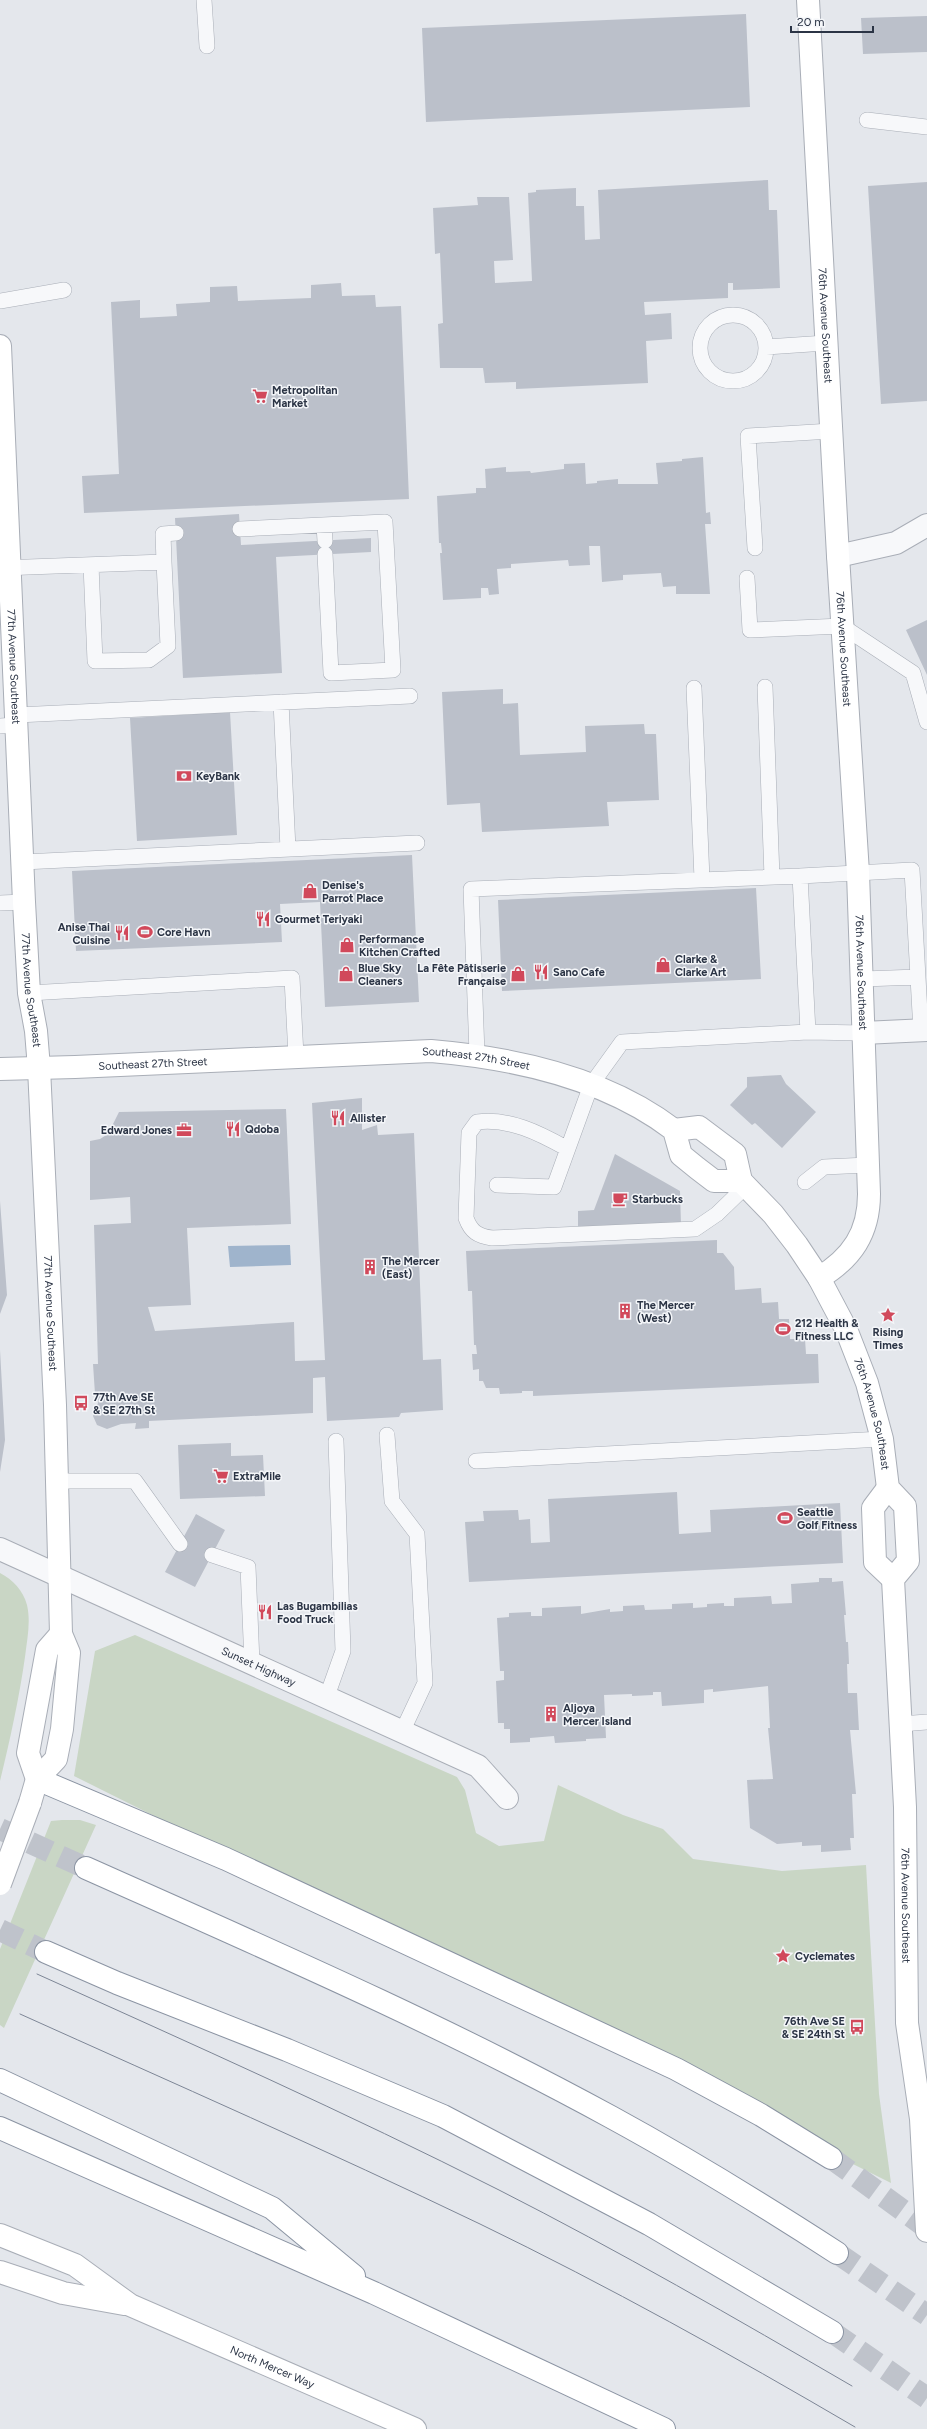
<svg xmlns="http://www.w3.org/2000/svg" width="927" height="2429" viewBox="0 0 927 2429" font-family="Figtree,sans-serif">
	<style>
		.green { fill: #c9d6c5 }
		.water { fill: #9fb4cc }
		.building { fill: #bbc0ca }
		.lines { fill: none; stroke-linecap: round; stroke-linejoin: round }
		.highway-tunnel { stroke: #bfc3cb; stroke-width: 22; stroke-dasharray: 22 11; stroke-linecap: butt }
		.lane-casing { stroke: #a9aeb7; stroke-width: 16 }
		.street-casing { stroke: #a9aeb7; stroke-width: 24 }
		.secondary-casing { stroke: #a9aeb7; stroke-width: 24 }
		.highway-casing { stroke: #8b94a3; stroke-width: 24 }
		.lane { stroke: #f7f8fa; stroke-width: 15 }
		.street { stroke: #f7f8fa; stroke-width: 22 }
		.secondary { stroke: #fff; stroke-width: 22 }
		.highway { stroke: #fff; stroke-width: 22 }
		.tram { stroke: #7d8696; stroke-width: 1 }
		.secondary-bridge-casing { stroke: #a9aeb7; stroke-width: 24; stroke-linecap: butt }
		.secondary-bridge { stroke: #fff; stroke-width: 22 }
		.labels { text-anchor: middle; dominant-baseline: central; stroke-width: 3; stroke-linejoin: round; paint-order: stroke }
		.street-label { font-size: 11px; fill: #2b3445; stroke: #f4f6f9 }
		.poi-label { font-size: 11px; font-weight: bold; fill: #2b3445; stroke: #f4f6f9; text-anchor: start }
	</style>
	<rect width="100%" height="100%" fill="#e4e7ec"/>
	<!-- green -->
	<path class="green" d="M 0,1573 C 13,1580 23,1590 27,1605 C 31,1622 27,1640 25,1657 C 19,1699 10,1740 0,1781 Z
		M 135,1635 L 457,1777 L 465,1790 L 476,1833 L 499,1846 L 544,1841 L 558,1785 L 623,1815 L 663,1829 L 693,1859 L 782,1871 L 866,1865 L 879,2094 L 891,2183 L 74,1776 L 95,1651 Z
		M 62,1820 L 80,1820 L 96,1825 L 4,2028 L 0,2025 L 0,1949 L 51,1821 Z"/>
	<!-- water -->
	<path class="water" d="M 290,1245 L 291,1265 L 230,1267 L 228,1246 Z"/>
	<!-- building -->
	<path class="building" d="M 746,14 L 750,107 L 426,122 L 422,28 Z
		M 927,16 L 927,52 L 863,54 L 861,18 Z
		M 768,180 L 769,210 L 777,210 L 780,288 L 733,290 L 733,283 L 728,283 L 728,298 L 644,302 L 645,315 L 671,313 L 672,339 L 646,341 L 648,383 L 516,389 L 516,382 L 485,383 L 483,368 L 440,368 L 438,324 L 443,323 L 440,253 L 435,254 L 433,208 L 478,205 L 477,197 L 509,197 L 513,260 L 494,261 L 495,283 L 532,281 L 528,193 L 536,192 L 536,190 L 576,188 L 576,206 L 584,206 L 585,240 L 600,239 L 598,190 Z
		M 927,182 L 927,401 L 881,404 L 868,186 Z
		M 341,283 L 342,296 L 375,295 L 376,307 L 401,306 L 409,499 L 84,513 L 82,476 L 119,474 L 111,302 L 140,300 L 140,318 L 177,316 L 176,304 L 210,302 L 210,287 L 237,286 L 238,301 L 311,298 L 311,285 Z
		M 703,457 L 706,513 L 710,512 L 711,524 L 705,524 L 710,594 L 676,594 L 676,586 L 663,587 L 661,573 L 623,575 L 623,580 L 602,582 L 600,546 L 589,546 L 590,565 L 569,566 L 568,560 L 511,564 L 511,568 L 497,569 L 499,594 L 489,595 L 488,588 L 481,588 L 481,598 L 443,600 L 440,553 L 442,553 L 441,543 L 439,543 L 437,496 L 476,493 L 476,488 L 486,488 L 485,469 L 506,467 L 506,472 L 530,471 L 531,473 L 564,469 L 564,464 L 585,463 L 586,484 L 597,483 L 597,481 L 618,479 L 618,484 L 658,484 L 656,463 L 682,461 L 682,459 Z
		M 239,514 L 241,545 L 371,538 L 371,552 L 276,557 L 282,673 L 183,678 L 175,518 Z
		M 927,620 L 927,675 L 906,630 Z
		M 503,689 L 503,704 L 518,703 L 520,755 L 586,752 L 585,726 L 644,724 L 645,734 L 656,734 L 659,800 L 607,802 L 609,826 L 482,832 L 480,803 L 447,805 L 442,692 Z
		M 230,712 L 237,835 L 137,841 L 130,718 Z
		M 412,855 L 419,1002 L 325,1007 L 320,902 L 280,904 L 282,942 L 76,951 L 72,871 Z
		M 756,888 L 761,979 L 502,991 L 498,900 Z
		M 781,1075 L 786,1084 L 816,1112 L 782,1148 L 755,1123 L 752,1125 L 730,1105 L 747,1087 L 747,1077 Z
		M 362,1098 L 362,1130 L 377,1125 L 378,1135 L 414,1133 L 423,1360 L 441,1359 L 443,1410 L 401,1413 L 399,1417 L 327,1421 L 325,1377 L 313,1378 L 313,1413 L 149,1421 L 149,1428 L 135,1429 L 136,1423 L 121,1424 L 107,1429 L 97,1425 L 93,1416 L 98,1403 L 97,1394 L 95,1394 L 93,1364 L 98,1364 L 94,1225 L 131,1223 L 130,1197 L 90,1200 L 90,1141 L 100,1139 L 108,1134 L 119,1112 L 286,1109 L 291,1224 L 187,1228 L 191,1305 L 148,1307 L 155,1331 L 294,1322 L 295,1361 L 325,1360 L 312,1103 Z
		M 615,1154 L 680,1191 L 681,1225 L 578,1229 L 578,1211 L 594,1210 Z
		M 0,1201 L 7,1295 L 0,1314 Z
		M 717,1240 L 717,1253 L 723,1253 L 734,1267 L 735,1290 L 761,1288 L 762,1303 L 778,1302 L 779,1319 L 789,1319 L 790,1339 L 805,1339 L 806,1354 L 818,1354 L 819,1383 L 533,1396 L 533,1391 L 522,1391 L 522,1393 L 500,1394 L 499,1388 L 486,1388 L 483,1381 L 479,1381 L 479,1369 L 473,1370 L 472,1354 L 477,1354 L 476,1345 L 474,1345 L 472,1291 L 468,1291 L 466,1251 Z
		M 0,1350 L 5,1440 L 0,1472 Z
		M 231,1443 L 231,1456 L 263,1455 L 265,1496 L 180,1499 L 178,1445 Z
		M 677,1492 L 679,1534 L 711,1532 L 710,1510 L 840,1503 L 843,1563 L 469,1582 L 465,1522 L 484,1521 L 483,1511 L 518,1510 L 519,1520 L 530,1519 L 531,1543 L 550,1542 L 548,1499 Z
		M 196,1514 L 225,1530 L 195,1587 L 165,1572 Z
		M 819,1578 L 832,1578 L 832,1582 L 843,1581 L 846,1615 L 844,1615 L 846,1642 L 848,1642 L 849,1664 L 847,1664 L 848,1693 L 857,1693 L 859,1730 L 850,1730 L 856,1794 L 852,1794 L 854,1838 L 850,1838 L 851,1850 L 821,1852 L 821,1845 L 802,1846 L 802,1842 L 777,1844 L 750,1828 L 747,1780 L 773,1779 L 768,1728 L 770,1728 L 768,1686 L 713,1692 L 713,1689 L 704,1690 L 704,1703 L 662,1706 L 661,1692 L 653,1692 L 653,1695 L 632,1696 L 632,1694 L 604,1695 L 606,1738 L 586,1739 L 586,1741 L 555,1743 L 554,1736 L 530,1738 L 530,1742 L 510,1743 L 510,1729 L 504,1729 L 504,1723 L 498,1723 L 496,1681 L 504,1680 L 504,1671 L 500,1671 L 497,1618 L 509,1617 L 509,1613 L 531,1612 L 531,1616 L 542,1616 L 542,1608 L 581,1606 L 581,1614 L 610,1609 L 610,1612 L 623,1611 L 623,1606 L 644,1605 L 645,1610 L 672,1609 L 672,1604 L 693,1603 L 693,1608 L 707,1607 L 707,1604 L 724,1603 L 724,1606 L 734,1606 L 734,1598 L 771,1596 L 772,1604 L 792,1603 L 791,1584 L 819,1582 Z"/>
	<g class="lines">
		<!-- highway-tunnel -->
		<path class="highway-tunnel" d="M 0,1829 L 86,1868
			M 0,1930 L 46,1952
			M 831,2158 L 927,2228
			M 837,2253 L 927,2315
			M 832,2332 L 927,2398"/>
		<!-- lane casing -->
		<g class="lane-casing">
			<path id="lane" d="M 204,0 L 207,46
				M 867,120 L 927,127
				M 0,301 L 64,290
				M700 348a33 33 0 1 1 66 0a33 33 0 1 1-66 0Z
				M 766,347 L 826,343
				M 324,525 L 325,541
				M 240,529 L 385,522 L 393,670 L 331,673 L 325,554
				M 755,548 L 748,436 L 831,431
				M 164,562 L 163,534 L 176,533
				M 1,568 L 164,562 L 168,646 L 149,660 L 95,661 L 91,565
				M 747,578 L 750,630 L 842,626 L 913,673 L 927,722
				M 765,687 L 772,877
				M 694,688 L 702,879
				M 281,702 L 288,849
				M 17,715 L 410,696
				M 0,726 L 17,725
				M 23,862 L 417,843
				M 0,903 L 24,902
				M 863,979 L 918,977
				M 29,993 L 292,978 L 296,1056
				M 808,1032 L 800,876 L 912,870 L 921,1031
				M 477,1054 L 471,889 L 800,876
				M 566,1148 C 539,1133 510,1118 477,1122 L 469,1133 L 466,1218 C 471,1232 478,1236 492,1238 L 695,1229 L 717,1214 L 746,1186
				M 805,1182 L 824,1167 L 868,1165
				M 497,1185 L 554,1187 L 591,1085 L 622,1042 L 808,1032 L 863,1033
				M 387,1435 L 392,1501 L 417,1534 L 425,1683 L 402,1732
				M 476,1461 L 882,1439
				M 58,1481 L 135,1481 L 180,1544
				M 212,1555 L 248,1567 L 252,1663
				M 326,1699 L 343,1651 L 336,1441
				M 901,1724 L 927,1722"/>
		</g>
		<!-- street casing -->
		<g class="street-casing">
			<g id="street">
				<path d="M 838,556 L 896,543 L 927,525"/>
				<path d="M 863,1033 L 927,1030"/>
				<path id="s1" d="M 0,1549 L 478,1766 L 507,1798"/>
			</g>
		</g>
		<!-- secondary casing -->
		<g class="secondary-casing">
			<g id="secondary">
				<path id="s2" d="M 808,0 L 838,556 L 858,873 L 869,1194 C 869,1233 852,1258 819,1278"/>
				<path id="s3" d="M 0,346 L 24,902 L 29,993 L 36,1031 L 39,1068 L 55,1405 L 61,1634 L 69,1653 L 62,1729 L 56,1759 L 37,1779 L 30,1803"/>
				<path id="s4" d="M 0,1069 L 75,1067 L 431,1051 C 515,1058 606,1078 674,1130 L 681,1155 L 697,1168 L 714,1181 L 741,1181 L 773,1214 L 797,1245 L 819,1278 L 846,1329 L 867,1383 L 882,1439 L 888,1488 L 905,1506 L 908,1561 L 893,1579 L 905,1807 L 907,2023 L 921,2119 L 927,2231"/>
				<path d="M 674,1130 L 699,1127 L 735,1154 L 741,1181"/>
				<path d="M 888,1488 L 873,1508 L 875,1562 L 893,1579"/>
				<path d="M 37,1779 L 28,1753 L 47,1650 L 61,1634"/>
				<path id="s5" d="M 0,2235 L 75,2265 L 130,2305 L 415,2429"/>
				<path d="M 0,2272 L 63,2293 L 124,2304"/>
			</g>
		</g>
		<!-- highway casing -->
		<g class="highway-casing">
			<path id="highway" d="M 37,1779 L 226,1859 L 676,2069 L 761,2115 L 831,2158
				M 86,1868 C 263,1947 441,2024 611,2117 C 688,2159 763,2205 837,2253
				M 46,1952 L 117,1983 L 287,2050 L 443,2116 L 649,2224 L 832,2332
				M 0,2080 L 272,2208 L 354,2276
				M 0,2128 L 374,2293 L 664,2429"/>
		</g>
		<!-- lane -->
		<use href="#lane" class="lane"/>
		<!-- street -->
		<use href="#street" class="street"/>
		<!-- secondary -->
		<use href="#secondary" class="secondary"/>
		<!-- highway -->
		<use href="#highway" class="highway"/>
		<!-- tram -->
		<path class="tram" d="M 37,1974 C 192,2044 347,2113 499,2190 C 619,2251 735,2318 852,2386
			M 20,2014 C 173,2083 328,2151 480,2224 C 608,2286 732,2355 855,2427"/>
		<!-- secondary-bridge casing -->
		<g class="secondary-bridge-casing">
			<path id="secondary-bridge" d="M 0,1884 L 30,1803"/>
		</g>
		<!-- secondary-bridge -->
		<use href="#secondary-bridge" class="secondary-bridge"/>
	</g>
	<!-- icons -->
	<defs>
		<g id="supermarket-bare" transform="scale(1.2)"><path d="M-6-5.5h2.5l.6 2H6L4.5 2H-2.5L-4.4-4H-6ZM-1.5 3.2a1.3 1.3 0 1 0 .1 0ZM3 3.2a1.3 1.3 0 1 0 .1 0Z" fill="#d1495b" stroke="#f4f6f9" stroke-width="2.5" paint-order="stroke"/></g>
		<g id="bank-bare" transform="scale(1.2)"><path d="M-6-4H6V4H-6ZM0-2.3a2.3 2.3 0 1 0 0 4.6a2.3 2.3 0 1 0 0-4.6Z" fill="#d1495b" stroke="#f4f6f9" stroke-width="2.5" paint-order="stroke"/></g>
		<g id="shop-bare" transform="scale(1.2)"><path d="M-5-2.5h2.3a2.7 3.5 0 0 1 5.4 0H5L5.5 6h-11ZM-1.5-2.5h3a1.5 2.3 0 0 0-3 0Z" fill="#d1495b" stroke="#f4f6f9" stroke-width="2.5" paint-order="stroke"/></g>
		<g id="restaurant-bare" transform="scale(1.2)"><path d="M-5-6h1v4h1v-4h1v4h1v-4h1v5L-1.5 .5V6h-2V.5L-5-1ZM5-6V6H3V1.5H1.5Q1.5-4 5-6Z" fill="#d1495b" stroke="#f4f6f9" stroke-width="2.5" paint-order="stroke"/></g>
		<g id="stadium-bare" transform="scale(1.2)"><path d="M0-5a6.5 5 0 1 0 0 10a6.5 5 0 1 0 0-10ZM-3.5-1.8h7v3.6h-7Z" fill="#d1495b" stroke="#f4f6f9" stroke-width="2.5" paint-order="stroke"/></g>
		<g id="office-bare" transform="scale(1.2)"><path d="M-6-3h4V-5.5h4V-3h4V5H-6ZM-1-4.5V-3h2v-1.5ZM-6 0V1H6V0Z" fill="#d1495b" stroke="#f4f6f9" stroke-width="2.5" paint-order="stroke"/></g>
		<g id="cafe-bare" transform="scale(1.2)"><path d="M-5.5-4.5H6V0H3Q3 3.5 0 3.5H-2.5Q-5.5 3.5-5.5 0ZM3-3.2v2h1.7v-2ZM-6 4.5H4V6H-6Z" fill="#d1495b" stroke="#f4f6f9" stroke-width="2.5" paint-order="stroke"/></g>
		<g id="building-bare" transform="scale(1.2)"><path d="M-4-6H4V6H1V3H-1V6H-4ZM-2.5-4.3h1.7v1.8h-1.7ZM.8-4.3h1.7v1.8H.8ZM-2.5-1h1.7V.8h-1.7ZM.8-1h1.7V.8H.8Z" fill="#d1495b" stroke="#f4f6f9" stroke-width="2.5" paint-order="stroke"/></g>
		<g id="sight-bare" transform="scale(1.2)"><path d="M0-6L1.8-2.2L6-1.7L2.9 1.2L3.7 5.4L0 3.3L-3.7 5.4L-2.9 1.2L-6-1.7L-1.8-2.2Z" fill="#d1495b" stroke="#f4f6f9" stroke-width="2.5" paint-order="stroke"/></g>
		<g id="bus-bare" transform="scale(1.2)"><path d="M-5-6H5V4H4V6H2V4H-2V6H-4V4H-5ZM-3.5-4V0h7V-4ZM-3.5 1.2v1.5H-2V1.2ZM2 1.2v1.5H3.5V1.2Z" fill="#d1495b" stroke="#f4f6f9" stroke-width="2.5" paint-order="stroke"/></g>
	</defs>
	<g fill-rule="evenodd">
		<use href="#supermarket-bare" x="260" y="396"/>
		<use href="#bank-bare" x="184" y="776"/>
		<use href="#shop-bare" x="310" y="891"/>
		<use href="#restaurant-bare" x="263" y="919"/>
		<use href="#stadium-bare" x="145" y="932"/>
		<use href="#restaurant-bare" x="122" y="933"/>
		<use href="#shop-bare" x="347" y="945"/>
		<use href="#shop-bare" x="663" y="965"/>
		<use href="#restaurant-bare" x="541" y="972"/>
		<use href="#shop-bare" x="346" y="974"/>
		<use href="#shop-bare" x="518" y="974"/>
		<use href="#restaurant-bare" x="338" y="1118"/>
		<use href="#restaurant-bare" x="233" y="1129"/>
		<use href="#office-bare" x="184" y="1130"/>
		<use href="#cafe-bare" x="620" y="1199"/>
		<use href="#building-bare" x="370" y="1267"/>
		<use href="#building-bare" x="625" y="1311"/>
		<use href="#sight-bare" x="888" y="1315"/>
		<use href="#stadium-bare" x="783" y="1329"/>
		<use href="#bus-bare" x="81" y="1403"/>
		<use href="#supermarket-bare" x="221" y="1476"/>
		<use href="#stadium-bare" x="785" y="1518"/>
		<use href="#restaurant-bare" x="265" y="1612"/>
		<use href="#building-bare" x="551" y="1714"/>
		<use href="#sight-bare" x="783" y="1956"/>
		<use href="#bus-bare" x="857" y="2027"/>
	</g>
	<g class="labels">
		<!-- street labels -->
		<g class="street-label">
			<text stroke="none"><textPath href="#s2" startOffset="326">76th Avenue Southeast</textPath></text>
			<text stroke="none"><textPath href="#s2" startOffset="650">76th Avenue Southeast</textPath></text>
			<text stroke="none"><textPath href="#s3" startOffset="321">77th Avenue Southeast</textPath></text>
			<text stroke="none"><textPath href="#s2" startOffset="974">76th Avenue Southeast</textPath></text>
			<text stroke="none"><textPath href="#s3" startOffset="645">77th Avenue Southeast</textPath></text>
			<text stroke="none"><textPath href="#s4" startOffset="477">Southeast 27th Street</textPath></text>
			<text stroke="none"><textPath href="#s4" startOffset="153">Southeast 27th Street</textPath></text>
			<text stroke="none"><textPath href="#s3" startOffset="969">77th Avenue Southeast</textPath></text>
			<text stroke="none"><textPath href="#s4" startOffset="1057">76th Avenue Southeast</textPath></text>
			<text stroke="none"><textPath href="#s1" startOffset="284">Sunset Highway</textPath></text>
			<text stroke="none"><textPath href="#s4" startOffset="1563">76th Avenue Southeast</textPath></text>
			<text stroke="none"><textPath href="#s5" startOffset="304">North Mercer Way</textPath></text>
		</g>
		<!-- poi labels -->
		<g class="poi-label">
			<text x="272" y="390">Metropolitan<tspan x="272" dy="13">Market</tspan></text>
			<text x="196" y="776">KeyBank</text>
			<text x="322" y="885">Denise's<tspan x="322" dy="13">Parrot Place</tspan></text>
			<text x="275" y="919">Gourmet Teriyaki</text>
			<text x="110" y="927" text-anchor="end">Anise Thai<tspan x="110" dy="13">Cuisine</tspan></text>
			<text x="157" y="932">Core Havn</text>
			<text x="359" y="939">Performance<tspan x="359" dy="13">Kitchen Crafted</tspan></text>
			<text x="675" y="959">Clarke &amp;<tspan x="675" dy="13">Clarke Art</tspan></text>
			<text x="358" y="968">Blue Sky<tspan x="358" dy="13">Cleaners</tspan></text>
			<text x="506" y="968" text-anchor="end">La Fête Pâtisserie<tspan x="506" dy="13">Française</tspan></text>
			<text x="553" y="972">Sano Cafe</text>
			<text x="350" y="1118">Allister</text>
			<text x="245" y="1129">Qdoba</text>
			<text x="172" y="1130" text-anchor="end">Edward Jones</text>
			<text x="632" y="1199">Starbucks</text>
			<text x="382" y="1261">The Mercer<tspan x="382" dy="13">(East)</tspan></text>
			<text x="637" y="1305">The Mercer<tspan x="637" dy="13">(West)</tspan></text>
			<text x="795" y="1323">212 Health &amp;<tspan x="795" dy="13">Fitness LLC</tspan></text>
			<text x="888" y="1332" text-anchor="middle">Rising<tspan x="888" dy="13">Times</tspan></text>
			<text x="93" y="1397">77th Ave SE<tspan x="93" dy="13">&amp; SE 27th St</tspan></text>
			<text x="233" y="1476">ExtraMile</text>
			<text x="797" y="1512">Seattle<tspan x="797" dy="13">Golf Fitness</tspan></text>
			<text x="277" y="1606">Las Bugambilias<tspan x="277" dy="13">Food Truck</tspan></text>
			<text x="563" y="1708">Aljoya<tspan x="563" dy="13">Mercer Island</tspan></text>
			<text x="795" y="1956">Cyclemates</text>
			<text x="845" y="2021" text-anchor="end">76th Ave SE<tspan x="845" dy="13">&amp; SE 24th St</tspan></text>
		</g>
	</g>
	<!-- scale -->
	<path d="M791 26v6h82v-6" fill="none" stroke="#2b3445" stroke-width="2"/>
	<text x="797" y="26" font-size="12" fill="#2b3445" stroke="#f4f6f9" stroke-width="3" paint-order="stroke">20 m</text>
</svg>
